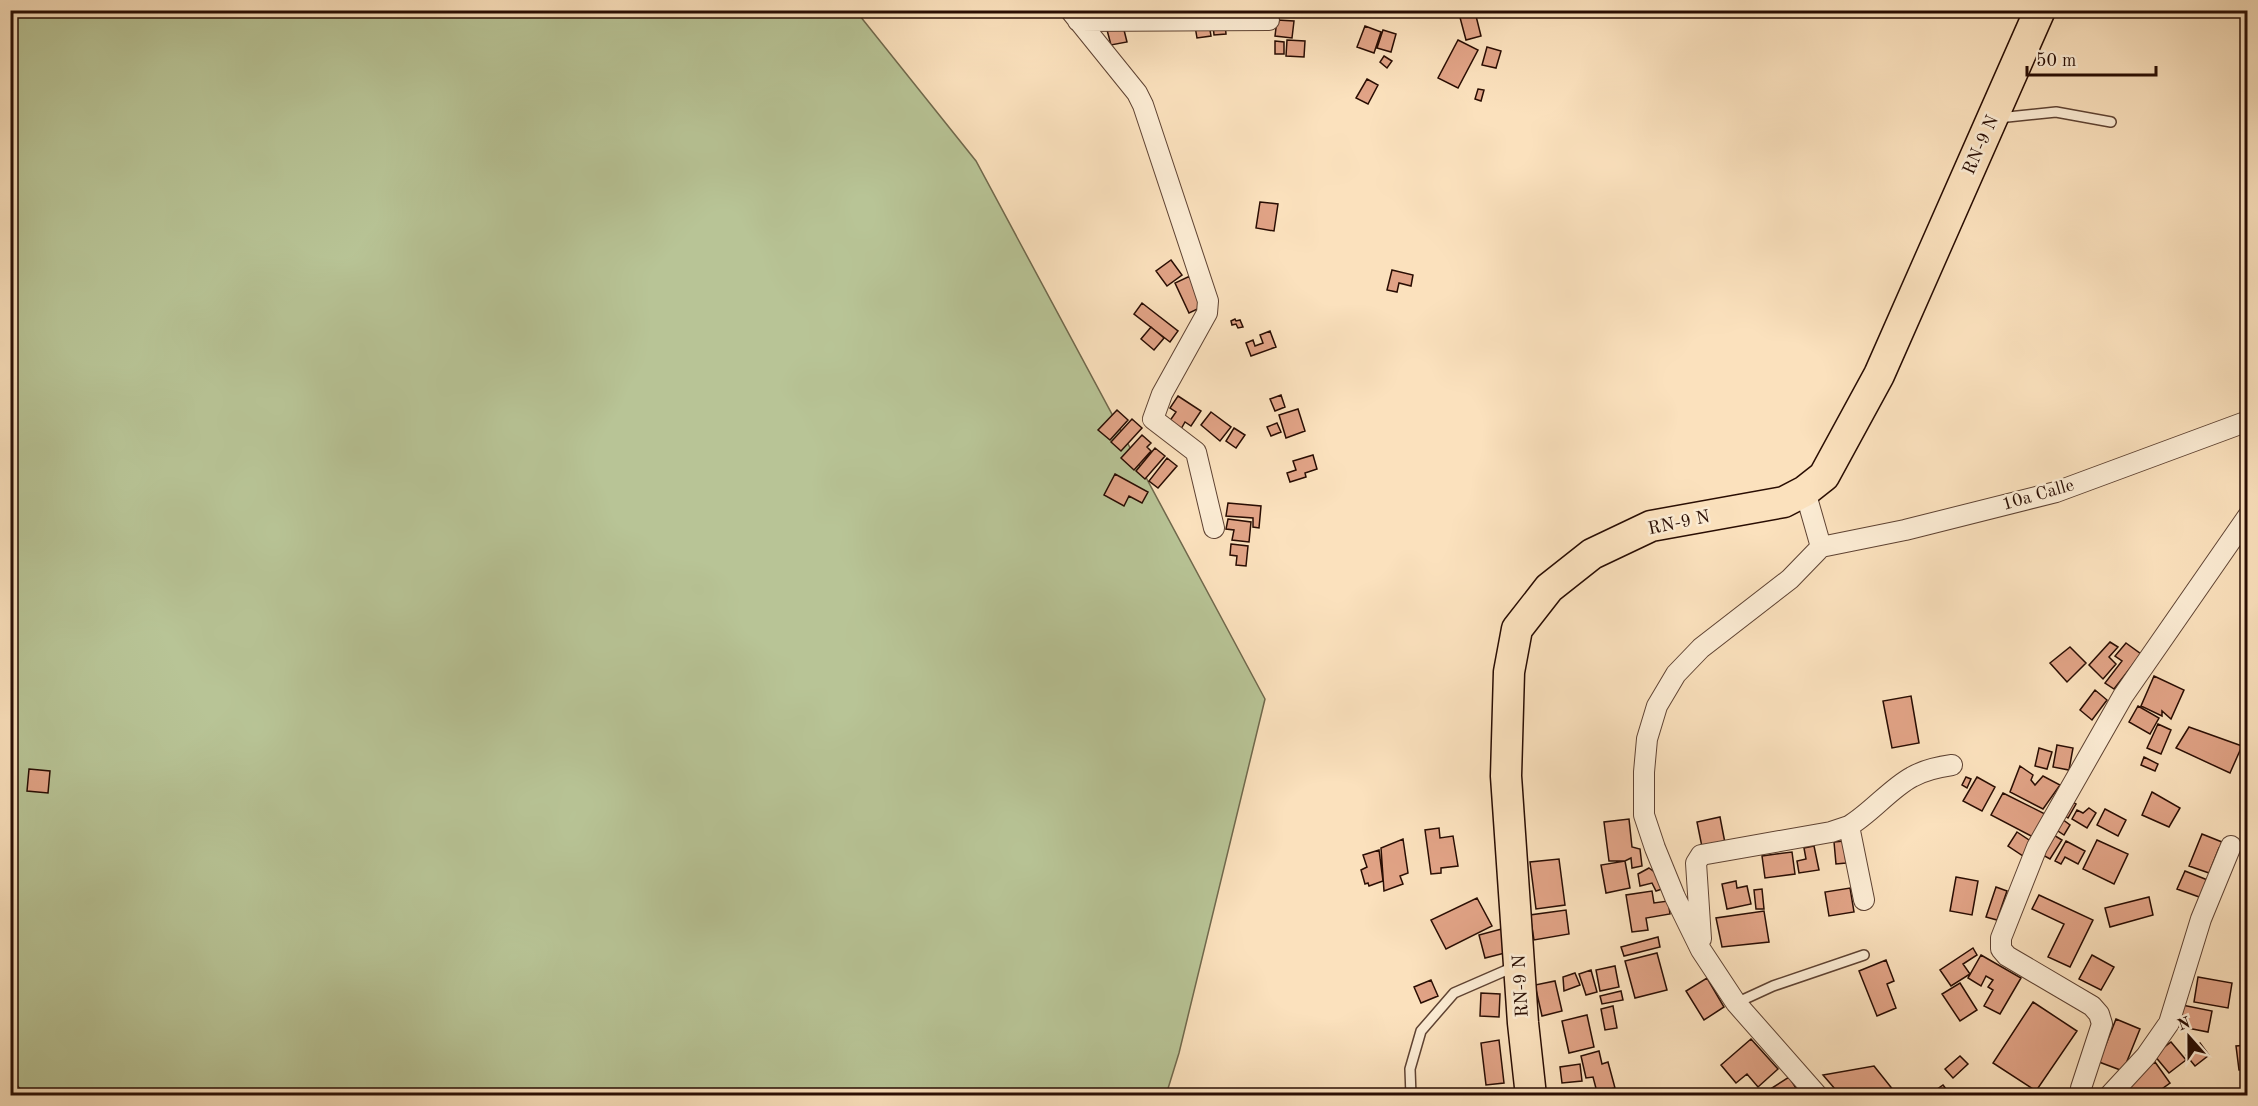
<svg xmlns="http://www.w3.org/2000/svg" width="2258" height="1106" viewBox="0 0 2258 1106" font-family="'Old Standard TT',serif">
	<style>
		.green { fill: #b8c496; stroke: #70684c; stroke-width: 1.5 }
		.building { fill: #e1a386; stroke: #290d03; stroke-width: 1.5 }
		.lines { fill: none; stroke-linecap: round; stroke-linejoin: round }
		.lane-casing { stroke: #5e4232; stroke-width: 12 }
		.street-casing { stroke: #5e4232; stroke-width: 22 }
		.primary-casing { stroke: #290d03; stroke-width: 33 }
		.lane { stroke: #fcecd4; stroke-width: 9 }
		.street { stroke: #fcecd4; stroke-width: 20 }
		.primary { stroke: #fbe1bd; stroke-width: 30 }
		.labels { text-anchor: middle; dominant-baseline: central; stroke-width: 5; stroke-linejoin: round; paint-order: stroke }
		.street-label { font-size: 18px; fill: #290d03; stroke: #fcecd4 }
	</style>
	<rect width="100%" height="100%" fill="#fbe1bd"/>
	<filter id="stains"><feTurbulence type="fractalNoise" baseFrequency=".00333" numOctaves="4"/><feColorMatrix values="0 0 0 0 .2 0 0 0 0 .09 0 0 0 0 .02 0 0 0 .5 -.17"/></filter>
	<radialGradient id="worn" r=".72"><stop offset=".6" stop-color="#630" stop-opacity="0"/><stop offset="1" stop-color="#630" stop-opacity=".3"/></radialGradient>
	<!-- green -->
	<path class="green" d="M 10,11 L 856,11 L 976,161 L 1265,699 L 1179,1053 L 1166,1095 L 11,1095 Z"/>
	<!-- building -->
	<path class="building" d="M 1458,10 L 1487,10 L 1487,13 L 1476,16 L 1481,36 L 1466,40 Z
		M 1277,20 L 1294,21 L 1292,38 L 1275,36 Z
		M 1225,23 L 1226,34 L 1214,35 L 1213,24 Z
		M 1209,24 L 1211,36 L 1197,38 L 1195,26 Z
		M 1123,26 L 1127,42 L 1111,45 L 1107,30 Z
		M 1365,26 L 1381,32 L 1374,53 L 1357,47 Z
		M 1383,30 L 1396,34 L 1391,52 L 1377,48 Z
		M 1287,40 L 1305,41 L 1304,57 L 1286,56 Z
		M 1458,40 L 1478,50 L 1458,88 L 1438,78 Z
		M 1275,41 L 1284,42 L 1284,54 L 1275,54 Z
		M 1487,47 L 1501,51 L 1496,68 L 1482,65 Z
		M 1384,56 L 1392,61 L 1387,68 L 1380,62 Z
		M 1367,79 L 1378,85 L 1368,104 L 1356,98 Z
		M 1478,89 L 1484,90 L 1481,101 L 1475,99 Z
		M 1260,202 L 1278,204 L 1274,231 L 1256,228 Z
		M 1171,260 L 1182,275 L 1167,286 L 1156,271 Z
		M 1392,270 L 1413,275 L 1411,286 L 1399,283 L 1397,292 L 1387,290 Z
		M 1190,276 L 1204,306 L 1189,313 L 1175,283 Z
		M 1142,303 L 1178,331 L 1170,342 L 1134,314 Z
		M 1235,319 L 1236,321 L 1240,320 L 1243,327 L 1238,328 L 1236,324 L 1232,325 L 1231,321 Z
		M 1151,327 L 1164,338 L 1154,350 L 1141,339 Z
		M 1270,331 L 1276,347 L 1251,356 L 1246,343 L 1253,340 L 1255,346 L 1263,343 L 1260,335 Z
		M 1281,395 L 1285,407 L 1275,411 L 1270,399 Z
		M 1178,396 L 1201,411 L 1191,426 L 1185,422 L 1181,429 L 1169,422 L 1176,412 L 1170,408 Z
		M 1298,409 L 1305,431 L 1286,438 L 1279,415 Z
		M 1117,410 L 1128,420 L 1110,440 L 1098,430 Z
		M 1211,412 L 1231,427 L 1220,441 L 1201,425 Z
		M 1132,419 L 1142,428 L 1121,451 L 1111,442 Z
		M 1277,423 L 1281,432 L 1271,436 L 1267,427 Z
		M 1234,428 L 1245,435 L 1236,448 L 1226,441 Z
		M 1142,435 L 1151,443 L 1147,447 L 1151,451 L 1134,470 L 1121,458 Z
		M 1155,448 L 1165,456 L 1145,479 L 1136,471 Z
		M 1313,455 L 1317,469 L 1305,473 L 1306,477 L 1290,482 L 1287,473 L 1296,470 L 1293,461 Z
		M 1167,458 L 1177,466 L 1158,488 L 1149,481 Z
		M 1115,474 L 1148,492 L 1142,503 L 1129,496 L 1124,506 L 1104,495 Z
		M 1228,503 L 1261,506 L 1259,528 L 1253,527 L 1253,518 L 1226,516 Z
		M 1228,519 L 1251,522 L 1249,542 L 1232,540 L 1234,530 L 1226,529 Z
		M 1231,544 L 1248,546 L 1246,566 L 1236,565 L 1237,556 L 1230,555 Z
		M 2110,642 L 2118,647 L 2109,657 L 2116,664 L 2103,679 L 2089,665 Z
		M 2126,643 L 2141,654 L 2114,689 L 2105,683 L 2122,661 L 2115,656 Z
		M 2070,647 L 2086,663 L 2067,682 L 2050,663 Z
		M 2154,676 L 2184,690 L 2171,719 L 2162,711 L 2162,716 L 2141,706 Z
		M 2095,690 L 2107,700 L 2092,720 L 2080,710 Z
		M 1911,696 L 1919,743 L 1892,748 L 1883,701 Z
		M 2138,706 L 2159,718 L 2150,734 L 2129,722 Z
		M 2158,724 L 2171,730 L 2161,754 L 2147,748 Z
		M 2189,727 L 2242,746 L 2230,773 L 2176,748 Z
		M 2057,745 L 2073,748 L 2069,770 L 2053,767 Z
		M 2039,748 L 2052,752 L 2047,769 L 2035,766 Z
		M 2144,757 L 2158,764 L 2155,771 L 2141,765 Z
		M 2020,766 L 2033,775 L 2031,780 L 2035,785 L 2043,776 L 2060,785 L 2043,809 L 2010,792 Z
		M 29,769 L 50,771 L 48,793 L 27,791 Z
		M 1966,777 L 1971,779 L 1967,788 L 1962,785 Z
		M 1977,777 L 1995,787 L 1982,811 L 1963,801 Z
		M 2152,792 L 2180,808 L 2169,827 L 2142,815 Z
		M 2003,793 L 2045,814 L 2033,837 L 1991,815 Z
		M 2069,800 L 2076,804 L 2068,818 L 2061,813 Z
		M 2089,808 L 2096,813 L 2087,828 L 2072,819 L 2077,810 L 2083,813 Z
		M 2105,809 L 2126,820 L 2118,836 L 2097,825 Z
		M 1720,817 L 1725,843 L 1702,847 L 1697,822 Z
		M 1629,819 L 1632,847 L 1640,849 L 1642,866 L 1632,868 L 1631,858 L 1625,861 L 1609,861 L 1604,822 Z
		M 2062,819 L 2070,825 L 2064,835 L 2055,829 Z
		M 1439,828 L 1440,838 L 1453,836 L 1458,866 L 1441,868 L 1441,873 L 1431,874 L 1425,830 Z
		M 2017,832 L 2032,842 L 2023,856 L 2008,846 Z
		M 2052,834 L 2062,840 L 2050,859 L 2041,854 Z
		M 2202,834 L 2227,844 L 2224,850 L 2219,848 L 2209,873 L 2189,866 Z
		M 1403,839 L 1408,873 L 1400,876 L 1403,884 L 1384,891 L 1381,848 Z
		M 2097,840 L 2128,854 L 2114,884 L 2083,869 Z
		M 1844,841 L 1846,863 L 1836,864 L 1834,842 Z
		M 2066,841 L 2085,851 L 2078,864 L 2065,857 L 2061,864 L 2055,861 Z
		M 1814,846 L 1819,870 L 1799,873 L 1797,861 L 1806,859 L 1804,848 Z
		M 1379,850 L 1383,881 L 1369,886 L 1368,883 L 1365,884 L 1361,870 L 1367,867 L 1363,855 Z
		M 1792,852 L 1795,874 L 1765,878 L 1762,856 Z
		M 1559,859 L 1565,905 L 1536,909 L 1530,862 Z
		M 1625,861 L 1630,888 L 1606,893 L 1601,865 Z
		M 1649,868 L 1664,879 L 1665,888 L 1656,891 L 1652,883 L 1640,886 L 1638,874 Z
		M 2185,871 L 2210,881 L 2202,898 L 2177,889 Z
		M 1956,877 L 1978,881 L 1972,915 L 1950,911 Z
		M 1736,881 L 1737,888 L 1747,886 L 1751,904 L 1727,909 L 1722,884 Z
		M 1996,887 L 2007,891 L 1997,920 L 1986,917 Z
		M 1850,888 L 1854,912 L 1829,916 L 1825,892 Z
		M 1762,889 L 1764,909 L 1756,909 L 1754,890 Z
		M 1652,891 L 1654,903 L 1668,901 L 1670,914 L 1646,918 L 1648,930 L 1632,932 L 1626,895 Z
		M 2039,895 L 2093,920 L 2070,967 L 2048,957 L 2064,924 L 2032,909 Z
		M 2149,897 L 2153,915 L 2110,927 L 2105,908 Z
		M 1477,898 L 1492,926 L 1446,949 L 1431,920 Z
		M 1566,910 L 1569,934 L 1534,940 L 1530,915 Z
		M 1764,911 L 1769,942 L 1722,947 L 1716,918 Z
		M 1509,927 L 1509,952 L 1485,958 L 1479,935 Z
		M 1658,937 L 1660,947 L 1624,956 L 1621,947 Z
		M 1973,948 L 1977,955 L 1963,964 L 1970,974 L 1951,986 L 1940,970 Z
		M 1657,953 L 1667,990 L 1635,998 L 1625,961 Z
		M 1981,955 L 2021,978 L 2000,1014 L 1984,1006 L 1993,990 L 1988,987 L 1993,980 L 1986,976 L 1981,986 L 1968,978 Z
		M 2092,955 L 2114,967 L 2101,990 L 2079,979 Z
		M 1886,960 L 1894,981 L 1887,984 L 1896,1008 L 1877,1016 L 1859,971 Z
		M 1615,966 L 1619,987 L 1600,991 L 1596,970 Z
		M 1591,970 L 1597,992 L 1586,995 L 1579,974 Z
		M 1575,973 L 1580,985 L 1564,991 L 1563,977 Z
		M 2198,977 L 2232,983 L 2228,1008 L 2194,1002 Z
		M 1707,978 L 1724,1007 L 1704,1020 L 1686,991 Z
		M 1431,980 L 1438,996 L 1421,1003 L 1414,987 Z
		M 1555,981 L 1562,1011 L 1542,1016 L 1535,985 Z
		M 1960,983 L 1977,1010 L 1960,1021 L 1942,994 Z
		M 1621,991 L 1623,1000 L 1602,1004 L 1600,996 Z
		M 1481,993 L 1500,994 L 1499,1017 L 1480,1016 Z
		M 2033,1002 L 2077,1031 L 2036,1091 L 1993,1063 Z
		M 2182,1005 L 2212,1011 L 2208,1032 L 2177,1026 Z
		M 1613,1006 L 1617,1028 L 1605,1030 L 1601,1009 Z
		M 1587,1015 L 1594,1047 L 1569,1053 L 1562,1021 Z
		M 2116,1019 L 2140,1029 L 2123,1071 L 2099,1062 Z
		M 1751,1039 L 1778,1069 L 1758,1087 L 1747,1074 L 1736,1083 L 1721,1065 Z
		M 1499,1040 L 1504,1083 L 1486,1085 L 1481,1043 Z
		M 2171,1042 L 2186,1060 L 2169,1073 L 2154,1055 Z
		M 2200,1043 L 2209,1055 L 2195,1066 L 2186,1055 Z
		M 2248,1045 L 2248,1069 L 2239,1070 L 2236,1046 Z
		M 1599,1051 L 1602,1064 L 1608,1062 L 1615,1088 L 1597,1092 L 1593,1077 L 1586,1078 L 1581,1056 Z
		M 1960,1056 L 1968,1064 L 1953,1078 L 1945,1069 Z
		M 2155,1062 L 2170,1083 L 2152,1096 L 2131,1096 L 2123,1083 Z
		M 1580,1064 L 1582,1081 L 1562,1083 L 1560,1067 Z
		M 1874,1066 L 1898,1096 L 1841,1096 L 1823,1075 Z
		M 2241,1075 L 2248,1075 L 2248,1088 L 2242,1088 Z
		M 1789,1077 L 1801,1096 L 1778,1096 L 1772,1088 Z
		M 1943,1085 L 1950,1094 L 1929,1095 Z
		M 1763,1090 L 1772,1092 L 1775,1096 L 1756,1096 Z"/>
	<g class="lines">
		<!-- lane casing -->
		<g class="lane-casing">
			<path id="lane" d="M 1998,118 L 2056,112 L 2111,122
				M 1736,1003 L 1773,986 L 1864,955
				M 1411,1096 L 1410,1069 L 1421,1031 L 1454,993 L 1516,966"/>
		</g>
		<!-- street casing -->
		<g class="street-casing">
			<path id="street" d="M 1070,10 L 1137,93 L 1143,105 L 1208,301 L 1207,313 L 1162,394 L 1153,419 L 1196,452 L 1214,528
				M 1078,21 L 1269,20
				M 1805,491 L 1821,547
				M 1821,547 L 1905,530 L 2056,492 L 2248,421
				M 1864,900 L 1849,826 C 1871,813 1891,788 1912,777 C 1924,770 1938,767 1952,765
				M 1701,939 L 1696,863 L 1701,855 L 1831,832 L 1849,826
				M 10,1093 L 13,1096
				M 1818,1096 L 1736,1003 L 1701,950 L 1675,897 L 1655,848 L 1644,815 L 1644,772 L 1647,739 L 1657,706 L 1676,674 L 1701,648 L 1790,579 L 1821,547
				M 2081,1096 L 2081,1088 L 2102,1024 L 2099,1014 L 2092,1006 L 2007,956 L 2001,949 L 2001,938 L 2037,847 L 2123,696 L 2248,516
				M 2109,1096 L 2146,1056 L 2169,1023 L 2201,919 L 2231,846"/>
		</g>
		<!-- primary casing -->
		<g class="primary-casing">
			<path id="primary" d="M 1531,1096 L 1523,1023 L 1506,776 L 1509,672 L 1517,629 L 1549,588 L 1592,554 L 1651,526 L 1784,502 L 1805,491 L 1824,476 L 1879,375 L 2040,10"/>
		</g>
		<!-- lane -->
		<use href="#lane" class="lane"/>
		<!-- street -->
		<use href="#street" class="street"/>
		<!-- primary -->
		<use href="#primary" class="primary"/>
	</g>
	<g class="labels">
		<!-- street labels -->
		<g class="street-label">
			<text transform="translate(1981 145) rotate(-66)">RN-9 N</text>
			<text transform="translate(2038 495) rotate(-16)">10a Calle</text>
			<text transform="translate(1679 523) rotate(-12)">RN-9 N</text>
			<text transform="translate(1521 986) rotate(-93)">RN-9 N</text>
		</g>
	</g>
	<!-- margin -->
	<rect width="2258" height="1106" fill="none" stroke="#fbe1bd" stroke-width="36"/>
	<rect x="12" y="12" width="2234" height="1082" fill="none" stroke="#290d03" stroke-width="3"/>
	<rect x="18" y="18" width="2222" height="1070" fill="none" stroke="#290d03" stroke-width="1.5"/>
	<!-- north arrow -->
	<g transform="translate(2189 1037) rotate(339)" stroke="#fcecd4" stroke-width="4.5" paint-order="stroke">
	<path d="M0-4.5L10 22L0 15L-10 22Z" fill="#290d03"/>
	<text y="-9" font-size="16" font-weight="bold" text-anchor="middle" fill="#290d03">N</text>
	</g>
	<!-- scale -->
	<path d="M2027 66v9h129v-9" fill="none" stroke="#290d03" stroke-width="3"/>
	<text x="2036" y="66" font-size="18" fill="#290d03" stroke="#fcecd4" stroke-width="4.5" paint-order="stroke">50 m</text>
	<rect width="100%" height="100%" filter="url(#stains)"/>
	<rect width="100%" height="100%" fill="url(#worn)"/>
</svg>
